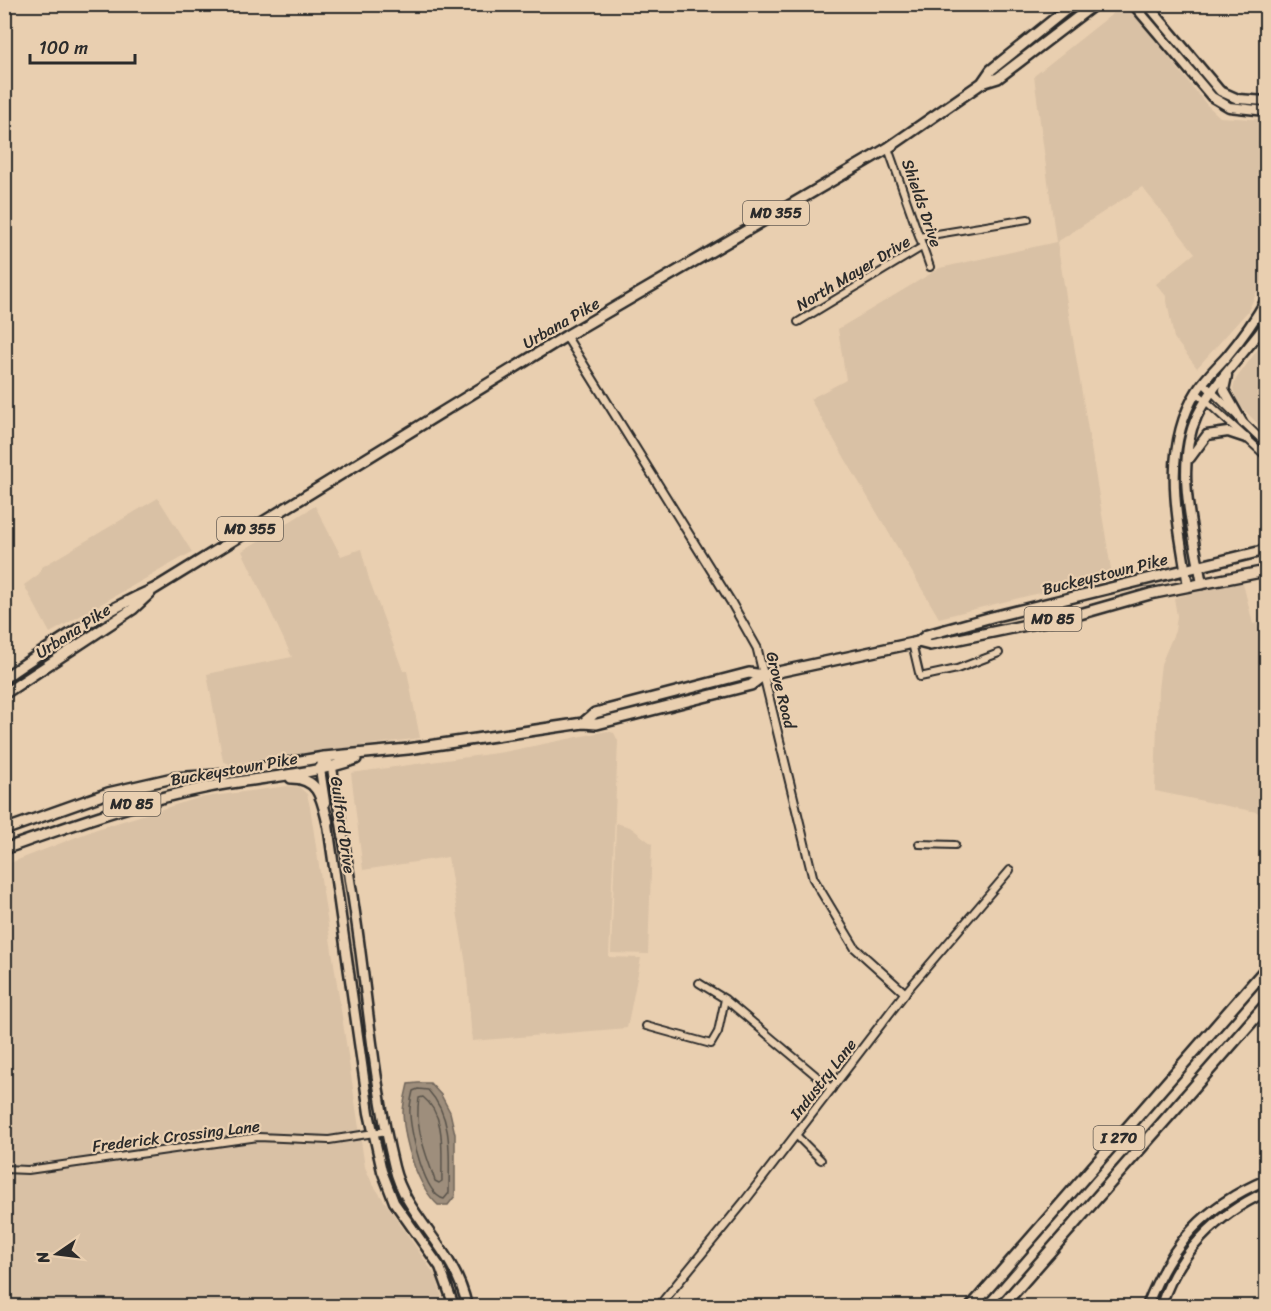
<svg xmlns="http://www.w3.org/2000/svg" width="1271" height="1311" viewBox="0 0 1271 1311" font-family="Sriracha,sans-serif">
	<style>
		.built { fill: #d9c1a5 }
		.water { fill: #9e8e7b; stroke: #70665b; stroke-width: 1.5 }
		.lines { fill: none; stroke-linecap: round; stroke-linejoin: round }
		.shore { stroke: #59534b; stroke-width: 1.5 }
		.minor-casing { stroke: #2b2b2b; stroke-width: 10 }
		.tertiary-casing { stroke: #2b2b2b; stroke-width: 11 }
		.secondary-casing { stroke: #2b2b2b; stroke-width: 13 }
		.primary-casing { stroke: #2b2b2b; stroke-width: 14 }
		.motorway-casing { stroke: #2b2b2b; stroke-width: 15 }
		.minor { stroke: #e9cfb0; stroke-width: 6 }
		.tertiary { stroke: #e9cfb0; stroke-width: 7 }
		.secondary { stroke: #e9cfb0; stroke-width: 8 }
		.primary { stroke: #e9cfb0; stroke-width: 9 }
		.motorway { stroke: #e9cfb0; stroke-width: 10 }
		.labels { text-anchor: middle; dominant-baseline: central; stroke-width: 4.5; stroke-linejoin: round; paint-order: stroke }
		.shield { fill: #e9cfb0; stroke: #645c53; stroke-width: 1.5 }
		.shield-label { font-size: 15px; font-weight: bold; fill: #2b2b2b }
		.street-label { font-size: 16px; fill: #2b2b2b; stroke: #e9cfb0 }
	</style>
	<rect width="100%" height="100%" fill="#e9cfb0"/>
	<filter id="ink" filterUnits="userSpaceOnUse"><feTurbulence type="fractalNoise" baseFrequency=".0167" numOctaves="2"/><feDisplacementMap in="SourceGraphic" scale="12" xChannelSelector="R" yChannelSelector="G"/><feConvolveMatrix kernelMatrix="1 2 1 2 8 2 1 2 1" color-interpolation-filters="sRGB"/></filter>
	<g filter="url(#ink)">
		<!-- built -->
		<path class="built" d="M 1125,4 L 1127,5 L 1207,105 L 1220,117 L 1266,120 L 1265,275 L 1248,311 L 1197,368 L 1174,338 L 1166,296 L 1156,284 L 1195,253 L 1142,187 L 1057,242 L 1112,575 L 939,618 L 810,399 L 846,380 L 838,329 L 940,268 L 1056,242 L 1034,76 Z
			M 1266,338 L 1266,432 L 1238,404 L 1233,388 L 1236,379 Z
			M 158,498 L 192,552 L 50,633 L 24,585 L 39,574 L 42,567 Z
			M 315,506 L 341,556 L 361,549 L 369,579 L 403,671 L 407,671 L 420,738 L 229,764 L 223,761 L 207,674 L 292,657 L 242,551 Z
			M 1242,579 L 1253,624 L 1266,621 L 1266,814 L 1155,791 L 1158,690 L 1161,664 L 1175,631 L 1177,616 L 1174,598 Z
			M 607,731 L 614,733 L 618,741 L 609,957 L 641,958 L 627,1028 L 472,1041 L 466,965 L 448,857 L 363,870 L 351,773 L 504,752 Z
			M 288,786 L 299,787 L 307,794 L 310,807 L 365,1167 L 372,1183 L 437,1278 L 444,1306 L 5,1306 L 5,865 L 97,829 L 198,798 Z
			M 616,823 L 630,827 L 652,844 L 648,954 L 611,953 Z"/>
		<!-- water -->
		<path class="water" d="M 418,1083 L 430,1083 L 441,1095 L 450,1112 L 455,1134 L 455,1196 L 448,1205 L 438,1205 C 417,1186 404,1141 403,1113 C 403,1103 406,1093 408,1084 Z"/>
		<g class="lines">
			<!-- shore -->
			<path class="shore" d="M 418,1089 L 428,1090 C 454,1118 449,1157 449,1193 L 444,1199 C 424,1195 411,1133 410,1115 C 409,1107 411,1099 413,1091 Z
				M 423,1097 C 447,1116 441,1153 442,1181 L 439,1183 L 435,1181 C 426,1153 414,1128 419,1098 Z"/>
			<!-- minor casing -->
			<g class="minor-casing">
				<path id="minor" d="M 888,148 L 930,267
					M 919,237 L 1028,219
					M 798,322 L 922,247
					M 1203,383 L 1266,444
					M 1196,392 L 1266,456
					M 912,643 L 920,677 L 957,669 L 999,653
					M 919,844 L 955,845
					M 699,983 L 725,999 L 832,1089
					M 905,993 L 1010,870
					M 646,1026 L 711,1044 L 718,1032 L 725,999
					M 796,1135 L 821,1160
					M 4,1169 L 28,1170 L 258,1137 L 329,1140 L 387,1131"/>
			</g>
			<!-- tertiary casing -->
			<g class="tertiary-casing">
				<path id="tertiary" d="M 566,336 L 731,602 L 757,648 L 813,878 L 855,948 L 905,993 L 744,1202 L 659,1306"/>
			</g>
			<!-- secondary casing -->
			<g class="secondary-casing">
				<path id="secondary" d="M 1133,4 L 1212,97 L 1229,107 L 1266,111
					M 1147,4 L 1220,91 L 1238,99 L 1266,101
					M 1227,376 L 1224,390 L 1242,422
					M 1190,458 L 1207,435 L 1228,432 L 1246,438
					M 1202,584 C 1193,532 1174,465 1197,416 C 1211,386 1246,352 1266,324
					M 1188,586 C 1178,521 1160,450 1197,391 C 1205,378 1217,367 1227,356 C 1242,338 1255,320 1266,300
					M 324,757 L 332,768 C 342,830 353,893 361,956 C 370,1026 377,1098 394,1167 C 406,1218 455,1248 467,1306
					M 324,757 L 320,769 L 325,802
					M 327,818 L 369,1113 L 382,1171 L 394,1202 L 440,1267 L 454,1306
					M 1147,1306 C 1171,1244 1204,1206 1266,1180
					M 1161,1306 C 1177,1254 1217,1214 1266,1192"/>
			</g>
			<!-- primary casing -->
			<g class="primary-casing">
				<path id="primary" d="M 982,83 L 991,70 L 1073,4
					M 918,642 L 930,645 L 1080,614 L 1150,594 L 1266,571
					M 4,678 C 52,645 101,612 154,589 L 566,336 L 888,148 L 982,83 L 998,78 L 1095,4
					M 4,694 L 133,609 L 150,593
					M 583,723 L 595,713 L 749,673 L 764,675 L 918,642 L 927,635 L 992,617 L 1266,550
					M 291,778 C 320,778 322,800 328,824
					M 4,830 L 108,793 L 173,778 L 217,775 L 324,757 L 408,749 L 583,723 L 597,724 L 751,685 L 764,675
					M 4,849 C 72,825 138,801 209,787 C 258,777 309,776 356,759"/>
			</g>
			<!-- motorway casing -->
			<g class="motorway-casing">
				<path id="motorway" d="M 972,1306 L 1266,969
					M 1002,1306 L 1266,1005"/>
			</g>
			<!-- minor -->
			<use href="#minor" class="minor"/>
			<!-- tertiary -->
			<use href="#tertiary" class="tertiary"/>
			<!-- secondary -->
			<use href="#secondary" class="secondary"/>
			<!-- primary -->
			<use href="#primary" class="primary"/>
			<!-- motorway -->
			<use href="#motorway" class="motorway"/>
		</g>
	</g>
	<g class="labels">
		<!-- shield labels -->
		<g class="shield">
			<rect x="743" y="201" width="66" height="24" rx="4.5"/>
			<rect x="217" y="517" width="66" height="24" rx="4.5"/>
			<rect x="1024.5" y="607" width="57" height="24" rx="4.5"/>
			<rect x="103.5" y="792" width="57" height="24" rx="4.5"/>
			<rect x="1093.5" y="1126" width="51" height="24" rx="4.5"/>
		</g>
		<g class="shield-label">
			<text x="776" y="213">MD 355</text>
			<text x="250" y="529">MD 355</text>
			<text x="1053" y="619">MD 85</text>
			<text x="132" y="804">MD 85</text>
			<text x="1119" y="1138">I 270</text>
		</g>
		<!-- street labels -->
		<g class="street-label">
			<text transform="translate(922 203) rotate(71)">Shields Drive</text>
			<text transform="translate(853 273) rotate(-31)">North Mayer Drive</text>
			<text transform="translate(561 323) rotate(-30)">Urbana Pike</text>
			<text transform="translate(1105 574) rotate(-14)">Buckeystown Pike</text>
			<text transform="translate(73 631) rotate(-33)">Urbana Pike</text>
			<text transform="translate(781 690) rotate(76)">Grove Road</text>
			<text transform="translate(234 769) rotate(-10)">Buckeystown Pike</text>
			<text transform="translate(343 825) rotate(82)">Guilford Drive</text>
			<text transform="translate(823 1079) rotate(-52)">Industry Lane</text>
			<text transform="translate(176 1136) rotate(-7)">Frederick Crossing Lane</text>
		</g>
	</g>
	<!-- margin -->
	<rect width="1271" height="1311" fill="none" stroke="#e9cfb0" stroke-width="24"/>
	<rect x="12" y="12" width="1247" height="1287" fill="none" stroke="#2b2b2b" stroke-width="2" filter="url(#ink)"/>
	<!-- north arrow -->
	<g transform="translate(57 1254) rotate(256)" stroke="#e9cfb0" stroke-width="4.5" paint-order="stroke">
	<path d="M0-4.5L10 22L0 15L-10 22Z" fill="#2b2b2b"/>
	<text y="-9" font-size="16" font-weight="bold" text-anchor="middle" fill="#2b2b2b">N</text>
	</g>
	<!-- scale -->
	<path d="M30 54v9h105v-9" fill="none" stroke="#2b2b2b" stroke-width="3"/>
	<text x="39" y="54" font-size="18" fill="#2b2b2b" stroke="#e9cfb0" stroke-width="4.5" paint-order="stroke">100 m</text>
</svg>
